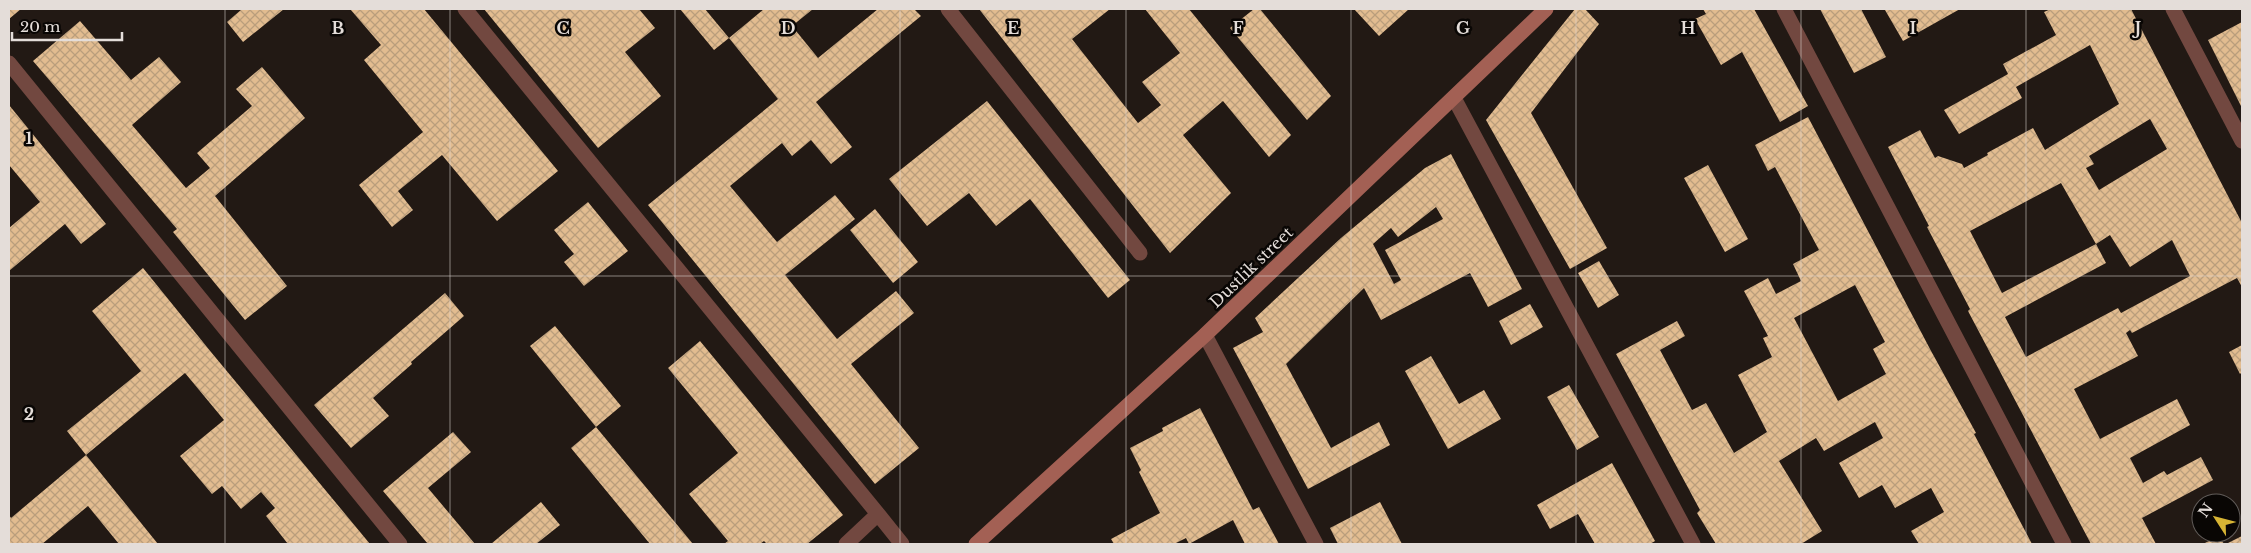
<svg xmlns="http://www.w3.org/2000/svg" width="2251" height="553" viewBox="0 0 2251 553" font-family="'Libre Baskerville',serif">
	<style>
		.building { fill: url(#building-cross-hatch); fill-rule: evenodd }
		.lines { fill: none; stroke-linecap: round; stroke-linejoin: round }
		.lane { stroke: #724840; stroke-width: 15 }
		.street { stroke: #724840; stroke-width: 15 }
		.secondary { stroke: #a36054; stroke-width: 15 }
		.grid { fill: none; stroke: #e4ddd9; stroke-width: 1; stroke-opacity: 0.55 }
		.labels { text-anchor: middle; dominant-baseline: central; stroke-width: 5; stroke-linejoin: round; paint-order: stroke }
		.street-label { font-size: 16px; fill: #e4ddd9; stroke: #090604 }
		.grid-label { font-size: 16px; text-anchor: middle; font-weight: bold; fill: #e4ddd9; stroke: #090604; stroke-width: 5; stroke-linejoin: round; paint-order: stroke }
	</style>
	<defs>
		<pattern id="building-cross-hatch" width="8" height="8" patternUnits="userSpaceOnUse" patternTransform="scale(1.25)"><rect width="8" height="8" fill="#e2bc90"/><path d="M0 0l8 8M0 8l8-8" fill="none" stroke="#ba9e7c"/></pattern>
	</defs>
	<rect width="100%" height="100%" fill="#221914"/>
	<!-- building -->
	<path class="building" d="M 9,9 L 21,9 L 9,19 Z
		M 242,9 L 284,9 L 243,42 L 227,22 Z
		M 350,9 L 424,9 L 558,171 L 497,221 L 442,155 L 398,191 L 413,210 L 392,227 L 359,185 L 423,132 L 364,60 L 381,45 Z
		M 484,9 L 639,9 L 655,28 L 625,52 L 661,96 L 598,148 Z
		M 680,9 L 705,9 L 729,38 L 764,9 L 813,9 L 792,26 L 818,58 L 878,9 L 914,9 L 921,16 L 816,102 L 852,147 L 831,164 L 811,140 L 792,156 L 782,143 L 730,186 L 777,242 L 835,195 L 855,219 L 785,275 L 837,339 L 896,291 L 914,313 L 851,364 L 919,448 L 875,484 L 648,205 L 778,99 L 729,38 L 714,50 Z
		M 979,9 L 1110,9 L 1072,39 L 1138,123 L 1161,105 L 1142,82 L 1180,53 L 1145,9 L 1189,9 L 1291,135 L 1269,157 L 1223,101 L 1183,135 L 1231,193 L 1170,253 Z
		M 1254,9 L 1260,9 L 1331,96 L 1307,120 L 1230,28 Z
		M 1354,9 L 1409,9 L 1379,36 Z
		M 1575,9 L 1585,9 L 1599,24 L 1531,113 L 1607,248 L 1570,269 L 1486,120 Z
		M 1703,9 L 1754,9 L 1808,106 L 1780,122 L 1742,52 L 1721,65 L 1695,19 L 1706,14 Z
		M 1820,9 L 1861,9 L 1886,57 L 1854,73 Z
		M 1888,9 L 1960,9 L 1903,41 L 1885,10 Z
		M 2051,9 L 2131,9 L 2242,223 L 2242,287 L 2237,278 L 2132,333 L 2130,330 L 2126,333 L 2138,356 L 2074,389 L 2100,439 L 2177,399 L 2190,425 L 2130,458 L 2143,483 L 2164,471 L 2167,475 L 2201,457 L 2213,480 L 2142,518 L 2156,544 L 2091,544 L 1968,311 L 1970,309 L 1927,227 L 1929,226 L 1888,147 L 1920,130 L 1935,158 L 1938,156 L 1962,164 L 1964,168 L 1988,155 L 1987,153 L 2033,128 L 2045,150 L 2119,104 L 2090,45 L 2016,87 L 2022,98 L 1959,134 L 1944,110 L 2008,74 L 2003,64 L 2056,35 L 2044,12 ZM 2150,119 L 2167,149 L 2099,190 L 2086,168 L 2094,164 L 2089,156 ZM 2061,183 L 2096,244 L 2002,293 L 1970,231 ZM 2110,235 L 2130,267 L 2172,240 L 2190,276 L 2121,313 L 2118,308 L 2026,357 L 2005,317 L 2106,263 L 2096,244 Z
		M 80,21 L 131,80 L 159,57 L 181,82 L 132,125 L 186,188 L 210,168 L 197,153 L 252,106 L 236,89 L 262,67 L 305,118 L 215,196 L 287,286 L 245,320 L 173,232 L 177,229 L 33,61 Z
		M 2242,22 L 2242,108 L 2208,40 Z
		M 987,101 L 1130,280 L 1108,298 L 1030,199 L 996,226 L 969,193 L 927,226 L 889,179 Z
		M 9,105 L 106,224 L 81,244 L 65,224 L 9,271 L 9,228 L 40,202 L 9,165 Z
		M 1808,117 L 1930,349 L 1976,433 L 1974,434 L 2032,544 L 1919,544 L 1911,531 L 1944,512 L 1931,488 L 1895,508 L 1882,485 L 1859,498 L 1839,463 L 1883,438 L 1875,422 L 1824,451 L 1816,438 L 1779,461 L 1822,531 L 1801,544 L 1716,544 L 1697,513 L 1700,510 L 1616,354 L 1677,321 L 1685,336 L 1660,350 L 1692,410 L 1706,403 L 1734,453 L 1767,432 L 1738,375 L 1772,357 L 1763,338 L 1768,336 L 1744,291 L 1768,278 L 1776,294 L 1801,281 L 1793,264 L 1819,250 L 1775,167 L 1768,171 L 1755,145 ZM 1855,285 L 1885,342 L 1873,349 L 1886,374 L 1838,401 L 1794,318 Z
		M 1451,154 L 1522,289 L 1488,307 L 1470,273 L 1381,320 L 1364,288 L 1286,364 L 1331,448 L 1379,422 L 1390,445 L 1308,489 L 1233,348 L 1263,332 L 1255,318 L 1341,238 L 1425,168 ZM 1436,207 L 1443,219 L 1385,250 L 1401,280 L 1394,284 L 1373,244 L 1391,228 L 1398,237 Z
		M 1708,165 L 1748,239 L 1725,252 L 1684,178 Z
		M 588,202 L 628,251 L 584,286 L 564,262 L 574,254 L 554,230 Z
		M 875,209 L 918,262 L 893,283 L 850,230 Z
		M 1599,261 L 1619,295 L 1598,308 L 1578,273 Z
		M 143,268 L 211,352 L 370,544 L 288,544 L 266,516 L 275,508 L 261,492 L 241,509 L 222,486 L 212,494 L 180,456 L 224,420 L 185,373 L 86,455 L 67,431 L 141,371 L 92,311 Z
		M 445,293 L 464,316 L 411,362 L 412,364 L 373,398 L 389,416 L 351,448 L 314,405 Z
		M 1530,304 L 1543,327 L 1511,345 L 1499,321 Z
		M 555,326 L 621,406 L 596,427 L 693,544 L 650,544 L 571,448 L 596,427 L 530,346 Z
		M 700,341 L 843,515 L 807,544 L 767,544 L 764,541 L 760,544 L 724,544 L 728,541 L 689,494 L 738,453 L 668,368 Z
		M 2242,345 L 2242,372 L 2240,374 L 2229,352 Z
		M 1431,356 L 1459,404 L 1484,390 L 1501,419 L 1448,449 L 1405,371 Z
		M 1569,385 L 1599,437 L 1577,450 L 1547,397 Z
		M 1200,408 L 1253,510 L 1259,507 L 1279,544 L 1245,544 L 1233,520 L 1189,544 L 1186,538 L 1174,544 L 1114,544 L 1111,539 L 1160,513 L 1139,472 L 1141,470 L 1130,448 L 1163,431 L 1162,428 Z
		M 453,432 L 471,452 L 428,488 L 475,544 L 428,544 L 383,491 Z
		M 86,455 L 158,544 L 119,544 L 88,506 L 42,544 L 9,544 L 9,515 L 11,518 Z
		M 1612,463 L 1655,541 L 1650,544 L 1595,544 L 1578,514 L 1550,529 L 1537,505 Z
		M 541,502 L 560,525 L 536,544 L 491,544 Z
		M 1380,502 L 1402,544 L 1338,544 L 1330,528 Z
		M 2219,536 L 2224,544 L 2203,544 Z
		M 2242,536 L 2242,544 L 2226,544 Z"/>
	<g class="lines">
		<!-- lane -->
		<path class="lane" d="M 1454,98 L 1693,544
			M 1205,335 L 1316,544"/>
		<!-- street -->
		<path class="street" d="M 465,9 L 878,514 L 846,544
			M 948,9 L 1140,253
			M 1784,9 L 2064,544
			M 2173,9 L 2242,141
			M 9,63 L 400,544
			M 878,514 L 902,544"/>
		<!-- secondary -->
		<path class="secondary" d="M 976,544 L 1205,335 L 1546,9"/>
	</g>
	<!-- grid -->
	<path class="grid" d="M 225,9 L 225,544M 450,9 L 450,544M 675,9 L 675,544M 900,9 L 900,544M 1126,9 L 1126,544M 1351,9 L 1351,544M 1576,9 L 1576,544M 1801,9 L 1801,544M 2026,9 L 2026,544M 9,276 L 2242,276"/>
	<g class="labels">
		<!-- street labels -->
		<g class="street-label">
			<text transform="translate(1251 267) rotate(-44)">Dustlik street</text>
		</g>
	</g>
	<g class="grid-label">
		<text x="338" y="34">B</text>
		<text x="563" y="34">C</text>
		<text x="788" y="34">D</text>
		<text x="1013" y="34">E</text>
		<text x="1238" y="34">F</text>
		<text x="1463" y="34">G</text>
		<text x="1688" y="34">H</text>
		<text x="1913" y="34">I</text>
		<text x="2138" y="34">J</text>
		<text x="29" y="144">1</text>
		<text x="29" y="420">2</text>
	</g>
	<!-- border -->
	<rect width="2251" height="553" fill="none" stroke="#e4ddd9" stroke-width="20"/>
	<!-- north arrow -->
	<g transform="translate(2216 518) rotate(306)"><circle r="24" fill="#090604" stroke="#615c59"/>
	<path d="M0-4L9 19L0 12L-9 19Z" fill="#d7b434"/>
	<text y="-8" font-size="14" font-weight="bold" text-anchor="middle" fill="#e4ddd9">N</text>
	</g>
	<!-- scale -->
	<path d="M12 32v8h110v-8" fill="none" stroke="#e4ddd9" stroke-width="2.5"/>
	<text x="20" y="32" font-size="15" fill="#e4ddd9" stroke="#090604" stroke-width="4" paint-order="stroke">20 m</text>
</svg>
